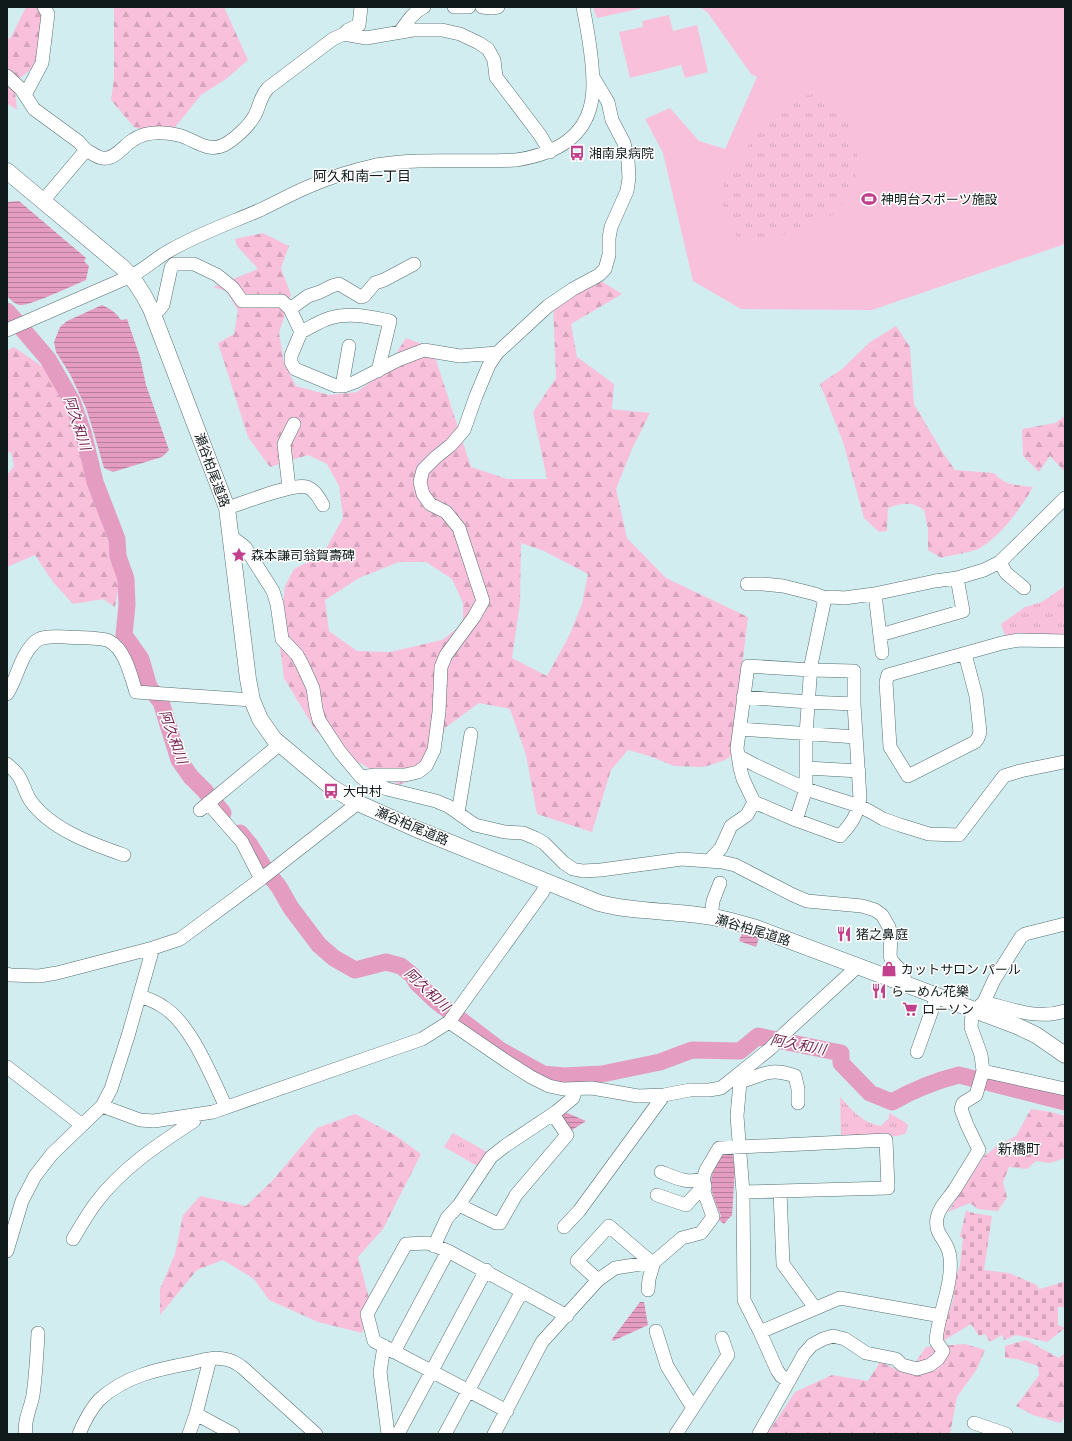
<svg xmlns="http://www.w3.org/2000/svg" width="1072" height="1441" viewBox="0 0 1072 1441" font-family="Karla,'Noto Sans JP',sans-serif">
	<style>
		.grass { fill: #f9c0dc }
		.forest { fill: url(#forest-firs); fill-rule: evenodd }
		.cemetery { fill: url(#cemetery-stones) }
		.park { fill: url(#park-tufts) }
		.water { fill: url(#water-rules) }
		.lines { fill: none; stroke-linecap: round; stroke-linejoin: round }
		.river { stroke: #e49dc0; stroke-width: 17 }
		.minor-casing { stroke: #577072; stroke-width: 14 }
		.major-casing { stroke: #577072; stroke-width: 17 }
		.minor { stroke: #fff; stroke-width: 13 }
		.major { stroke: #fff; stroke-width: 16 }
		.labels { text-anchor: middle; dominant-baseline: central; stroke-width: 3; stroke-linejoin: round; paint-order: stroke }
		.poi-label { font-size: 13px; fill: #101a1b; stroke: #fff; text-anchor: start }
		.street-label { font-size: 13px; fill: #101a1b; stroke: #fff }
		.neighbourhood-label { font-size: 14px; fill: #101a1b; stroke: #fff }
		.water-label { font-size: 14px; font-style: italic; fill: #6f1e4e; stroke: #fff }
	</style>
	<defs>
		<pattern id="forest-firs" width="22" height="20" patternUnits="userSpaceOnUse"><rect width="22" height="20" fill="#f9c0dc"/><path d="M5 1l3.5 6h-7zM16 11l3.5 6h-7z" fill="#d4a4bc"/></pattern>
		<pattern id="cemetery-stones" width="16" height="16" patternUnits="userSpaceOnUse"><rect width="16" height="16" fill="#f9c0dc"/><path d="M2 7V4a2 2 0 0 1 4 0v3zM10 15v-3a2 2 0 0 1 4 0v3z" fill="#d4a4bc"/></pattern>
		<pattern id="park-tufts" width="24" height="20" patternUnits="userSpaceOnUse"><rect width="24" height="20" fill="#f9c0dc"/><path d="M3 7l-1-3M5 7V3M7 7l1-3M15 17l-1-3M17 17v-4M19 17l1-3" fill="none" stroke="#d4a4bc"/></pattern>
		<pattern id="water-rules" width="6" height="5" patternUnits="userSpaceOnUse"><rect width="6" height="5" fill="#e49dc0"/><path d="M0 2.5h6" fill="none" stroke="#b77f9b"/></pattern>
	</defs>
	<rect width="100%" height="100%" fill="#d1edef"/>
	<!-- grass -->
	<path class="grass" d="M 593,7 L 647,7 L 597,18 Z
		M 700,7 L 1065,7 L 1065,244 L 872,310 L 741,309 L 693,281 L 663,153 L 645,119 L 670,108 L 699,141 L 725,149 L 757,77 L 751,74 L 708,13 Z
		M 669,15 L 673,31 L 697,25 L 708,72 L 685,78 L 680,61 L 681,65 L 654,72 L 645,34 L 654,72 L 630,78 L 619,32 L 643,27 L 642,21 Z"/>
	<!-- forest -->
	<path class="forest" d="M 26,7 L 34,7 L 39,9 L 53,40 L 29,71 L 14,83 L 17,110 L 7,103 L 7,40 L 11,37 Z
		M 114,7 L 224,7 L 248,60 L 226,79 L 201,95 L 172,131 L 145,131 L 134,127 L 111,100 L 114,78 Z
		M 263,233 L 289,246 L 281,268 L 291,295 L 279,333 L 284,363 L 296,386 L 329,395 L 357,392 L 385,371 L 406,338 L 432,348 L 471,467 L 507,479 L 547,479 L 533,412 L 556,378 L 553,304 L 596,278 L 622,294 L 571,324 L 577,357 L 614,384 L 612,409 L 650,413 L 632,449 L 616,489 L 627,538 L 666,578 L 748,617 L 741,675 L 736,753 L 725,760 L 704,767 L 674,766 L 649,756 L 628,750 L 611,770 L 592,832 L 537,814 L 526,755 L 510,709 L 479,703 L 445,728 L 438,749 L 425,775 L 399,785 L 358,762 L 316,731 L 284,678 L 279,638 L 285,586 L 294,569 L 323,554 L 343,518 L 339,486 L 327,464 L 308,455 L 270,467 L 248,437 L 218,343 L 234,334 L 238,310 L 226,291 L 213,287 L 258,269 L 237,246 L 235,239 ZM 521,543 L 544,551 L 588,574 L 582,604 L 569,636 L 547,676 L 512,658 L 520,603 ZM 399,562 L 426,562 L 452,579 L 463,603 L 463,624 L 442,640 L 390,652 L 357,651 L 329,631 L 325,600 L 359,578 Z
		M 896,326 L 910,347 L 914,404 L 943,453 L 955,470 L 994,473 C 1006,486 1016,485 1033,487 C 1020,509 1003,534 980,548 C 973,552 951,555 941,558 L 928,550 L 928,529 L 924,510 C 912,501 902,503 888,508 L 887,531 L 879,532 L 864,518 L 843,442 L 820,384 L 842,369 L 870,342 Z
		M 14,347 L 43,367 L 64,399 L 120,578 L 115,607 L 103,599 L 73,604 L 53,582 L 35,555 L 7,567 L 7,475 L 14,466 L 11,452 L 7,453 L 7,351 Z
		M 1065,416 L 1065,472 L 1050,456 L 1039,472 L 1023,456 L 1022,429 L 1055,423 Z
		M 1031,1109 L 1051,1112 L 1065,1116 L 1065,1158 L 1050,1163 L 1036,1161 L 1027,1169 L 1009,1167 L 1003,1182 L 1007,1197 L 998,1211 L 978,1209 L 970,1203 L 948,1212 L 984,1156 L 997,1146 L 1016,1136 Z
		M 355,1114 L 395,1135 L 421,1154 L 383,1229 L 358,1257 L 369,1298 L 365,1326 L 362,1333 L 318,1322 L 269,1300 L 254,1279 L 223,1260 L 197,1270 L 160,1315 L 160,1289 L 175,1254 L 183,1215 L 200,1196 L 246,1206 L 272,1181 L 317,1128 Z
		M 1026,1340 L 1059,1358 L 1065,1353 L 1065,1417 L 1060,1423 L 1033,1415 L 1016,1406 L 1039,1375 L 1038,1366 L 1017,1359 L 1005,1358 L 1005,1346 Z
		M 965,1344 L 985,1350 L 977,1369 L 957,1397 L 950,1434 L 767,1434 L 795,1392 L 832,1375 L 868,1381 L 880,1362 L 907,1374 L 926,1347 Z"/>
	<!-- cemetery -->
	<path class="cemetery" d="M 966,1210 L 968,1212 L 992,1216 L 984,1270 L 1009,1273 L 1037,1285 L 1039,1289 L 1054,1285 L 1065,1281 L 1065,1307 L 1058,1307 L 1058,1325 L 1065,1328 L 1047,1342 L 1016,1335 L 1004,1340 L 1002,1335 L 990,1342 L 985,1334 L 979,1336 L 971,1324 L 943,1341 L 941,1336 L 953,1300 L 956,1278 L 960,1265 L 963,1238 L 960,1237 Z"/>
	<!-- park -->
	<path class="park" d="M 813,94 C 818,95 823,97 827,99 C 862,121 868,180 839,209 C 826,222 806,226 790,232 C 781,235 764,243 755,244 C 750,245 743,241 738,239 L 727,221 L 721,199 L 724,183 L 748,146 L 786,100 Z
		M 1065,586 L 1065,637 L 1006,638 L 1001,624 L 1025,607 L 1042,602 Z
		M 840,1097 C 853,1111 861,1122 881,1126 L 889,1118 L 889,1113 L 903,1121 L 908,1125 L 906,1133 L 898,1136 L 841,1137 Z
		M 453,1133 L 489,1153 L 479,1167 L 444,1147 Z"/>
	<!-- water -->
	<path class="water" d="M 19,201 L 86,258 L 84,261 L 89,266 L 86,280 C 74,285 30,306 20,305 C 14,304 11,300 7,296 L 7,202 Z
		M 102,305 C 111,309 115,312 121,320 L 127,319 L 140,357 L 146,385 L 169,450 L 162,457 L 113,472 L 104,468 L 93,430 L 86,408 L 70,374 L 56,352 L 54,342 L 60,327 L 67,321 Z
		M 742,933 L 759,938 L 756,947 L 739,941 Z
		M 565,1112 L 586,1121 L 569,1132 L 560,1114 Z
		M 732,1153 L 735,1169 L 732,1216 L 730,1217 L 724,1224 L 719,1220 L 721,1216 C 716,1203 707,1187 713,1172 C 715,1166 719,1161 722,1155 Z
		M 640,1302 L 644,1302 L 648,1325 L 613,1341 L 612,1339 Z"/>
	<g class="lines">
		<!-- river -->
		<path class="river" d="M 7,311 L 48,359 L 72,401 L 83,432 L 95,482 L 117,539 L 118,556 L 126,579 L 127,605 L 124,635 L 141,659 L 149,687 L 161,702 L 179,760 L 191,777 L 205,791 L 223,813
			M 240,833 L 250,845 L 265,869 L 279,887 L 291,908 L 319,945 L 334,958 L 355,970 L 386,962 L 401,966 L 412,975 L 417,983 L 436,1001 L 500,1050 L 543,1074 L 564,1076 L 602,1074 L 660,1062 L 692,1050 L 740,1051 L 758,1036 L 841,1053 L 841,1063 L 870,1093 L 892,1102 C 913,1090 935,1081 959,1075 L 1065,1102"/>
		<!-- minor casing -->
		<g class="minor-casing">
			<path id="minor" d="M 454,7 L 469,7
				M 482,7 L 492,8 L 498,7
				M 400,32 C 407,22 413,12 424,7
				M 344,34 L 348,30 L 359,25 L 361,7
				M 7,76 L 21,89 L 34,109 L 79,142 L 86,150
				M 25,95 L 42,63 L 48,14 L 44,7
				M 43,201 L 86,150 C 91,152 97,158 103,158 C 115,160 124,145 133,140 C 146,131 164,132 178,135 C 195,139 206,153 224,145 C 235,139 249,126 255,115 C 260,105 260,97 268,88 L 333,39 L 344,34 L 366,38 L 413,30 L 442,30 L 460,34 L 479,43 L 488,49 L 494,60 L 496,77 L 540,135 L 550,152
				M 290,309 L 308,296 L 320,292 L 332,286 L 339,284 L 361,297 L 364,296 L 375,283 L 384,280 L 414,264
				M 153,313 L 159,310 L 163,305 L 171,268 L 174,264 L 194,264 L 217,275 L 233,288 L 242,301 L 282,301 L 290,309 L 301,332 L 291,356 L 291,362 L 295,369 L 336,386 L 344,386 L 355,382 L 398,360 L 424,350 L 460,356 L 497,353
				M 7,330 L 131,276 C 145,269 156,258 169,251 C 198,234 230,223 260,210 C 277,202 293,193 310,186 C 331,177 354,170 376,165 C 422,157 470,163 516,160 C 549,155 583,141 591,104 C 597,80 588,32 583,7
				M 301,332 C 311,327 320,321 330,318 C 350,312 370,317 390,321 L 378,371
				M 342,386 L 349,346
				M 289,488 L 284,444 L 294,424
				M 227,508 C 244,503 292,483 307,487 C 315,490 319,498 323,505
				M 231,536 L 245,547 L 273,591 L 277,604 L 282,639 L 297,655 L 302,664 L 313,688 L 316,709 L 319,720 L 340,752 L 361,777 L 370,783 L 387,789 L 436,801 L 448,806 L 475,825 L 505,832 L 523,833 L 535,838 L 544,843 L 564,863 L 573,869 L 583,871 L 601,870 L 682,859 L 722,862 L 735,865 L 793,895 L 807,901 L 862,906 L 875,910 L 882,915 L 889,927 L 891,935 L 890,956 L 892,961 L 902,972 L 907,985
				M 1000,562 L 1006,573 L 1024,588
				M 747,584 L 763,584 L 783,586 L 815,594 L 825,598 L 832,597 L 844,598 L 874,594 L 935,581 L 957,578 L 984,570 L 1000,562 L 1065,498
				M 875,594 L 882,653
				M 880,635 L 963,611 L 957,578
				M 965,654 L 976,696 L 980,732 L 978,738 L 975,742 L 908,776 L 890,747 L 886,682 L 888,675 L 1002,643 L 1019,640 L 1065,641
				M 748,666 L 811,670 L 854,671 L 854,704 L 860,798 C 857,816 852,823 840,836 L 796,820 L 754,802 L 743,779 L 740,768 L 737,748 Z
				M 7,694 C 18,677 20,655 36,641 C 44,635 57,637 66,637 C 76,638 101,637 109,641 C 125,649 131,676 136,692 L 252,700
				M 743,697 L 808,702 L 854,704
				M 740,729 L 856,737
				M 738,756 L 755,765 L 806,789 L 859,806 L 871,812 L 883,819 L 900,825 L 929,834 L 959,835 L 1004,776 L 1020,771 L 1064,762
				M 7,764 C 10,767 15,771 18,775 C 23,782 25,792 30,800 C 50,829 92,844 124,855
				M 807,768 L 859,771
				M 361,777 L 375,775 L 405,775 L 418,772 L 426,766 L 434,750 L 439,712 L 441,667 L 446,655 L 474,617 L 483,601 L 459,528 L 446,512 L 430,504 L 423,494 L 420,482 L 423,470 L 436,457 L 451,445 L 464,430 L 476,396 L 489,365 L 497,353 L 548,306 L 573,289 L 599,275 L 605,269 L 609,255 L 609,238 L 611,227 L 627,191 L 629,178 L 628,161 L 624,143 L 612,120 L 608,102 L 593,77
				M 208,803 L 242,842 L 261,879
				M 200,810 L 280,744
				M 458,813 L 471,734
				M 796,820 L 806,789 L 806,734 L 811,665 L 825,598
				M 710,860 L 721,848 L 731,826 L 747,815 L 754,802
				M 711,917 L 713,901 L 720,883
				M 7,974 L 10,975 L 39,976 L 57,973 L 153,948 L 180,939 L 261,879 L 358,803
				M 140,996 C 149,999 157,1002 165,1008 C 192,1026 212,1078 226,1107
				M 984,1002 C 1011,1009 1037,1020 1065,1011
				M 449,1022 L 506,1061 L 531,1077 L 549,1086 L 563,1089 L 592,1088 L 638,1096 L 664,1095 L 690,1090 L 709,1090 L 721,1088 L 771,1048 L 785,1033 L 857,967
				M 917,1052 L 937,996
				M 7,1067 L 82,1125
				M 983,1071 L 1065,1089
				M 737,1075 L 740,1082 L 737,1116 L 743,1192 L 744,1300 L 760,1332 L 777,1370 L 781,1376 L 789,1381
				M 740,1082 C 749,1080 757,1075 767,1073 C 776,1070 786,1073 795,1076 L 798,1089 L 798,1103
				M 102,1106 L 140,1120 L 154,1121 L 213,1112 L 422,1039 L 449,1022 L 542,893 L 547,883
				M 553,1114 L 567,1135 L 516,1195 L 500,1223 L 496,1223 L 459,1205 L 491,1157 L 505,1146 L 556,1112 L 573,1098 L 576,1089
				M 661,1172 C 676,1178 688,1184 703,1179
				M 780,1192 L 783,1264 L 815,1308
				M 657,1195 L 686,1205 L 697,1193 L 704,1192
				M 564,1227 L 579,1211 L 664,1095
				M 73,1239 C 80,1227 87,1215 95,1204 C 121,1169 157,1145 194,1121 L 196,1115
				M 434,1246 L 447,1218 L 459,1205
				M 7,1251 L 22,1201 L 35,1176 L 52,1154 L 102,1106 L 111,1089 L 128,1036 L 153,948
				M 598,1280 L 577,1261 L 609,1226 L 651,1262
				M 648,1290 L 649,1279 L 654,1262
				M 656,1331 L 667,1366 L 693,1408 L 676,1434
				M 760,1332 L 840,1298 L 941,1316
				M 384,1346 L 380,1372 L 388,1434
				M 394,1352 L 448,1251
				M 693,1408 L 728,1355 L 722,1338
				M 507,1411 L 374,1341 L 367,1314 L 406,1244 L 428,1243 L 448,1251 L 567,1316
				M 196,1414 L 233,1434
				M 974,1423 L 1006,1434
				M 26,1434 C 23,1421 31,1408 33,1395 C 36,1374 37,1354 38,1333
				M 79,1434 C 84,1422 90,1410 99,1400 C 125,1376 158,1369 191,1363 C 202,1360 213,1357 224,1359 C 232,1360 237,1363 243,1368 L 316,1434
				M 189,1434 L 196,1414 L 210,1359
				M 398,1434 L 486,1270
				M 445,1434 L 522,1291
				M 494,1434 L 542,1342 L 598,1280 L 615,1268 L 654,1262 L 682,1238 L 701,1233 L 713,1217 L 704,1192 L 705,1186 L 703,1179 L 706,1170 L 719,1148 L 886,1140 L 888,1188 L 743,1192
				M 759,1434 L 804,1354 L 812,1345 L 823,1339 L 833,1336 L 845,1339 L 866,1353 L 896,1359 L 902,1365 L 917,1369 L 930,1365 L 938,1359 L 943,1351 L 936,1341 C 938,1313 953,1286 950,1257 C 948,1239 934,1236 937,1218 C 939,1207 949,1198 955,1189 C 963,1176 971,1163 979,1150 L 967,1125 L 961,1109 L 963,1103 L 976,1095 L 983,1071 L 981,1055 L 971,1027 L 972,1013 L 984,1002 L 994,980 L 1021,937 L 1025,934 L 1065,924"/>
		</g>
		<!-- major casing -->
		<g class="major-casing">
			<path id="major" d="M 7,171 L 122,267 C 135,279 143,293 151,309 L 227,508 L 248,679 L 252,700 L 260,719 L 274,739 L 331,787 L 358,803 L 414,828 L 599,903 C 636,913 674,910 712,917 C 727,919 741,924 756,928 L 1017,1026 L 1036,1035 L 1065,1055"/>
		</g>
		<!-- minor -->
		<use href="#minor" class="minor"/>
		<!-- major -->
		<use href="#major" class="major"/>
	</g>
	<!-- icons -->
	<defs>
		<g id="bus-bare" transform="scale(1.2)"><path d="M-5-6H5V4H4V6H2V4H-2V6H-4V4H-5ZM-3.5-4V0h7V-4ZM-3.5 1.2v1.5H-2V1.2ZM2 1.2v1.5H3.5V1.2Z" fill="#c1418c" stroke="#fff" stroke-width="2.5" paint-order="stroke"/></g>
		<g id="stadium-bare" transform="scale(1.2)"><path d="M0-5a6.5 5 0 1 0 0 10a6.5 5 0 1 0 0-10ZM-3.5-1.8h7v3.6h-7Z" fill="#c1418c" stroke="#fff" stroke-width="2.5" paint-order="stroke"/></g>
		<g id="sight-bare" transform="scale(1.2)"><path d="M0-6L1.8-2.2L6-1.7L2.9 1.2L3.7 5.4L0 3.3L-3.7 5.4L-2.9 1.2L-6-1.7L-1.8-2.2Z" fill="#c1418c" stroke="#fff" stroke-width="2.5" paint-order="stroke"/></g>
		<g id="restaurant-bare" transform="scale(1.2)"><path d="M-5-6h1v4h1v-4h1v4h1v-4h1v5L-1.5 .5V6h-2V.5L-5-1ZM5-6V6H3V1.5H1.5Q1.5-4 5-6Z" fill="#c1418c" stroke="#fff" stroke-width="2.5" paint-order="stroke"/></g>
		<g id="shop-bare" transform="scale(1.2)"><path d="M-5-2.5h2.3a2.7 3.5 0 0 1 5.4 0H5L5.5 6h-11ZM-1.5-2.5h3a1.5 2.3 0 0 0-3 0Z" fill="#c1418c" stroke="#fff" stroke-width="2.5" paint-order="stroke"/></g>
		<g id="supermarket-bare" transform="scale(1.2)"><path d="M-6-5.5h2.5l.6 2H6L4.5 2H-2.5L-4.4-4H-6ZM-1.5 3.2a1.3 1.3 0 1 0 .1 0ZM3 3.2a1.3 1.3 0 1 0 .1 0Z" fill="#c1418c" stroke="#fff" stroke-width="2.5" paint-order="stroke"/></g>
	</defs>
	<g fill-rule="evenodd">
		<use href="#bus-bare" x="577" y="153"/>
		<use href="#stadium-bare" x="869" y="199"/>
		<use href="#sight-bare" x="239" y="555"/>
		<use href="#bus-bare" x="331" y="791"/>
		<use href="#restaurant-bare" x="844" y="934"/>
		<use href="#shop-bare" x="889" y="969"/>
		<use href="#restaurant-bare" x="879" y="991"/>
		<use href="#supermarket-bare" x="910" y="1009"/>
	</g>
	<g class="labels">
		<!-- poi labels -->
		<g class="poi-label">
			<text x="589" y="153">湘南泉病院</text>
			<text x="881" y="199">神明台スポーツ施設</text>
			<text x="251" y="555">森本謙司翁賀壽碑</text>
			<text x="343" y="791">大中村</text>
			<text x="856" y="934">猪之鼻庭</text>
			<text x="901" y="969">カットサロン パール</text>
			<text x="891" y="991">らーめん花樂</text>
			<text x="922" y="1009">ローソン</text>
		</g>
		<!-- street labels -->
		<g class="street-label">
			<text transform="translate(212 470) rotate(70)">瀬谷柏尾道路</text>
			<text transform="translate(412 826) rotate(23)">瀬谷柏尾道路</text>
			<text transform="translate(753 930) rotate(17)">瀬谷柏尾道路</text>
		</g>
		<!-- neighbourhood labels -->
		<g class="neighbourhood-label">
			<text x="362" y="176">阿久和南一丁目</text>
			<text x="1019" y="1149">新橋町</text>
		</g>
		<!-- water labels -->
		<g class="water-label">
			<text transform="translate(77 423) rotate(72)">阿久和川</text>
			<text transform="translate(173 737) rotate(70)">阿久和川</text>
			<text transform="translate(427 990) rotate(43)">阿久和川</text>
			<text transform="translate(798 1045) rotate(11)">阿久和川</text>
		</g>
	</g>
	<!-- border -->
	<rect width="1072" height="1441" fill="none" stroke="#101a1b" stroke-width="16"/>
</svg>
